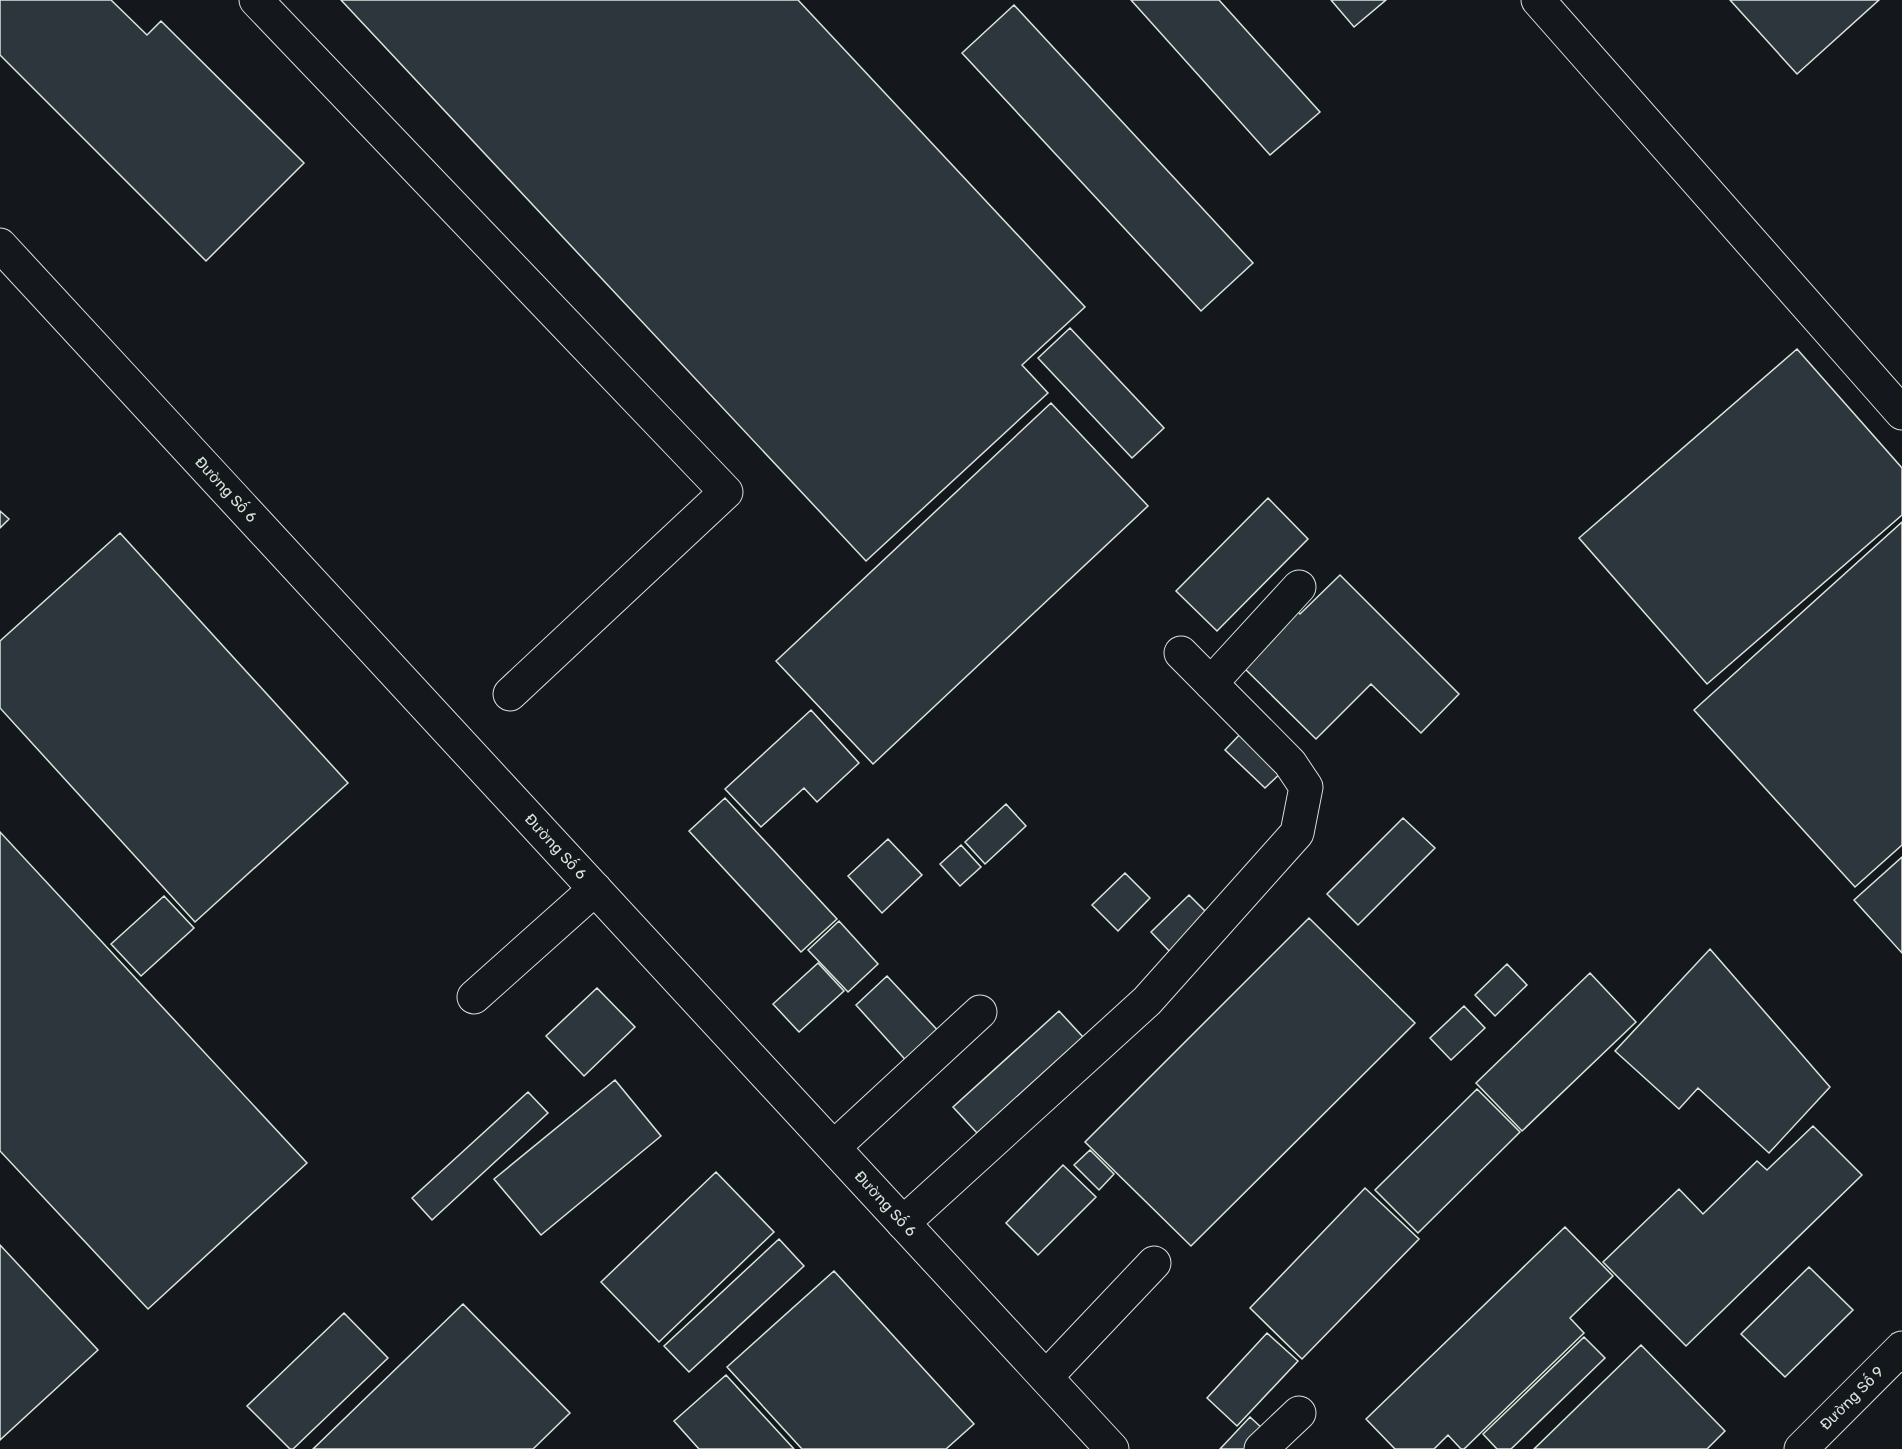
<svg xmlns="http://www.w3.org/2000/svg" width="1902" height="1449" viewBox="0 0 1902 1449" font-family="Rubik,sans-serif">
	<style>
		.building { fill: #2c363c; stroke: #d8e6dc; stroke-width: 1.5 }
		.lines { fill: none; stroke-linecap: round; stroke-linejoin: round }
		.minor-casing { stroke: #d8e6dc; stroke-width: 35 }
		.minor { stroke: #14181c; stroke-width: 33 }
		.labels { text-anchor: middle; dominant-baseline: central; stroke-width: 4.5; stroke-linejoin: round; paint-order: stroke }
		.street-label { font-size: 15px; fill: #d8e6dc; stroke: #14181c }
	</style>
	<rect width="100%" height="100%" fill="#14181c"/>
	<!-- building -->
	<path class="building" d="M 0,0 L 111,0 L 147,35 L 161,21 L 304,163 L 206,261 L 0,55 Z
		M 341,0 L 798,0 L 1085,307 L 1022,365 L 1048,393 L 866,561 Z
		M 1131,0 L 1219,0 L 1320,112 L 1270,155 Z
		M 1331,0 L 1386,0 L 1354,27 Z
		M 1730,0 L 1879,0 L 1797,74 Z
		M 1014,5 L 1253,263 L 1201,311 L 962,53 Z
		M 1070,328 L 1164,428 L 1132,458 L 1038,358 Z
		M 1797,349 L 1902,468 L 1902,515 L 1707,684 L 1579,538 Z
		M 1051,403 L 1148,506 L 873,764 L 776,661 Z
		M 1268,498 L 1308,539 L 1217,631 L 1176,591 Z
		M 0,511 L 9,519 L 0,528 Z
		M 1902,522 L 1902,845 L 1855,887 L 1694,710 Z
		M 120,533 L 348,783 L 195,922 L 0,708 L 0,641 Z
		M 1340,575 L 1459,694 L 1421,733 L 1371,684 L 1316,739 L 1237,661 L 1292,606 L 1300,614 Z
		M 811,710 L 859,763 L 817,802 L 804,788 L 761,827 L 725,789 Z
		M 1246,728 L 1286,768 L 1265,788 L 1225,750 Z
		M 725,798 L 837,919 L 801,952 L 689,831 Z
		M 1006,804 L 1026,826 L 985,864 L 965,842 Z
		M 1403,818 L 1435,848 L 1358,925 L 1327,894 Z
		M 0,832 L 307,1163 L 148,1309 L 0,1151 Z
		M 888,839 L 922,875 L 882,913 L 848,876 Z
		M 961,845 L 981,867 L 960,886 L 940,864 Z
		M 1902,857 L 1902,953 L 1854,900 Z
		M 1125,873 L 1150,898 L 1118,931 L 1092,905 Z
		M 1189,895 L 1210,916 L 1172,954 L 1151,932 Z
		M 164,896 L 194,928 L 141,976 L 111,944 Z
		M 1309,918 L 1415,1023 L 1191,1246 L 1085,1142 Z
		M 839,921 L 878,964 L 848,992 L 808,950 Z
		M 1710,949 L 1830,1087 L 1769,1153 L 1698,1088 L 1679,1109 L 1615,1051 Z
		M 818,963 L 844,991 L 799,1032 L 773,1004 Z
		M 1507,964 L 1527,985 L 1495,1016 L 1475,995 Z
		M 1590,973 L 1636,1022 L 1522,1131 L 1476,1083 Z
		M 887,976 L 943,1036 L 911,1066 L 856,1005 Z
		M 597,988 L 635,1027 L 584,1076 L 546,1036 Z
		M 1464,1006 L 1485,1028 L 1451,1060 L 1430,1038 Z
		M 1059,1011 L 1083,1037 L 977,1133 L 953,1107 Z
		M 615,1080 L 661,1136 L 541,1235 L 494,1179 Z
		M 1477,1089 L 1520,1132 L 1418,1233 L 1375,1190 Z
		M 528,1092 L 548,1113 L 432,1220 L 412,1198 Z
		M 1813,1126 L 1862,1175 L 1686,1346 L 1603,1262 L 1679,1189 L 1703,1214 L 1757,1161 L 1767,1170 Z
		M 1090,1150 L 1114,1174 L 1099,1190 L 1074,1165 Z
		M 1063,1165 L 1096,1197 L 1038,1255 L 1006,1223 Z
		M 716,1172 L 774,1232 L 659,1342 L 601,1282 Z
		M 1365,1188 L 1419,1239 L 1302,1359 L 1250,1308 Z
		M 1565,1227 L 1613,1276 L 1570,1318 L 1584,1333 L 1464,1449 L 1461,1449 L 1448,1435 L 1434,1449 L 1395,1449 L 1366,1419 Z
		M 779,1239 L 804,1266 L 689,1372 L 664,1346 Z
		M 0,1245 L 98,1350 L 0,1440 Z
		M 1809,1267 L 1853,1310 L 1785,1377 L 1741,1334 Z
		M 834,1271 L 974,1424 L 946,1449 L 802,1449 L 727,1367 Z
		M 463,1304 L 570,1413 L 533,1449 L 313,1449 Z
		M 344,1313 L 388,1358 L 293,1449 L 290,1449 L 247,1406 Z
		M 1267,1333 L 1298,1361 L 1237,1426 L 1207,1398 Z
		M 1584,1337 L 1605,1358 L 1511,1449 L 1497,1449 L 1483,1434 Z
		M 1641,1345 L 1725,1431 L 1707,1449 L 1534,1449 Z
		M 726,1375 L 794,1449 L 699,1449 L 674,1421 Z
		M 1250,1417 L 1264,1430 L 1247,1449 L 1220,1449 Z"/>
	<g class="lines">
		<!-- minor casing -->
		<g class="minor-casing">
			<g id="minor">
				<path d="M 256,0 L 726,492 L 510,694"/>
				<path d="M 1538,0 L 1902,413"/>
				<path id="s1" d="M 0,245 L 1112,1449"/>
				<path d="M 1211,683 L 1299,587"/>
				<path d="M 474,997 L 595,889"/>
				<path d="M 834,1147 L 980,1012"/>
				<path d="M 903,1223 L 1147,1001 L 1297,833 L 1306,787 L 1290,763 L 1181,653"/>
				<path d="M 1046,1377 L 1154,1263"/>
				<path d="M 1261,1449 L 1299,1413"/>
				<path id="s2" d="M 1801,1449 L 1902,1348"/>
			</g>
		</g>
		<!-- minor -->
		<use href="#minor" class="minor"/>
	</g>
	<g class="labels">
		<!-- street labels -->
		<g class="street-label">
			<text stroke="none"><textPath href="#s1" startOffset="333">Đường Số 6</textPath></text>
			<text stroke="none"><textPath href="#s1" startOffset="819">Đường Số 6</textPath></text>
			<text stroke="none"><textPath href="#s1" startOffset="1305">Đường Số 6</textPath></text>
			<text stroke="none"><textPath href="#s2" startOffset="72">Đường Số 9</textPath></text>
		</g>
	</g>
</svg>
